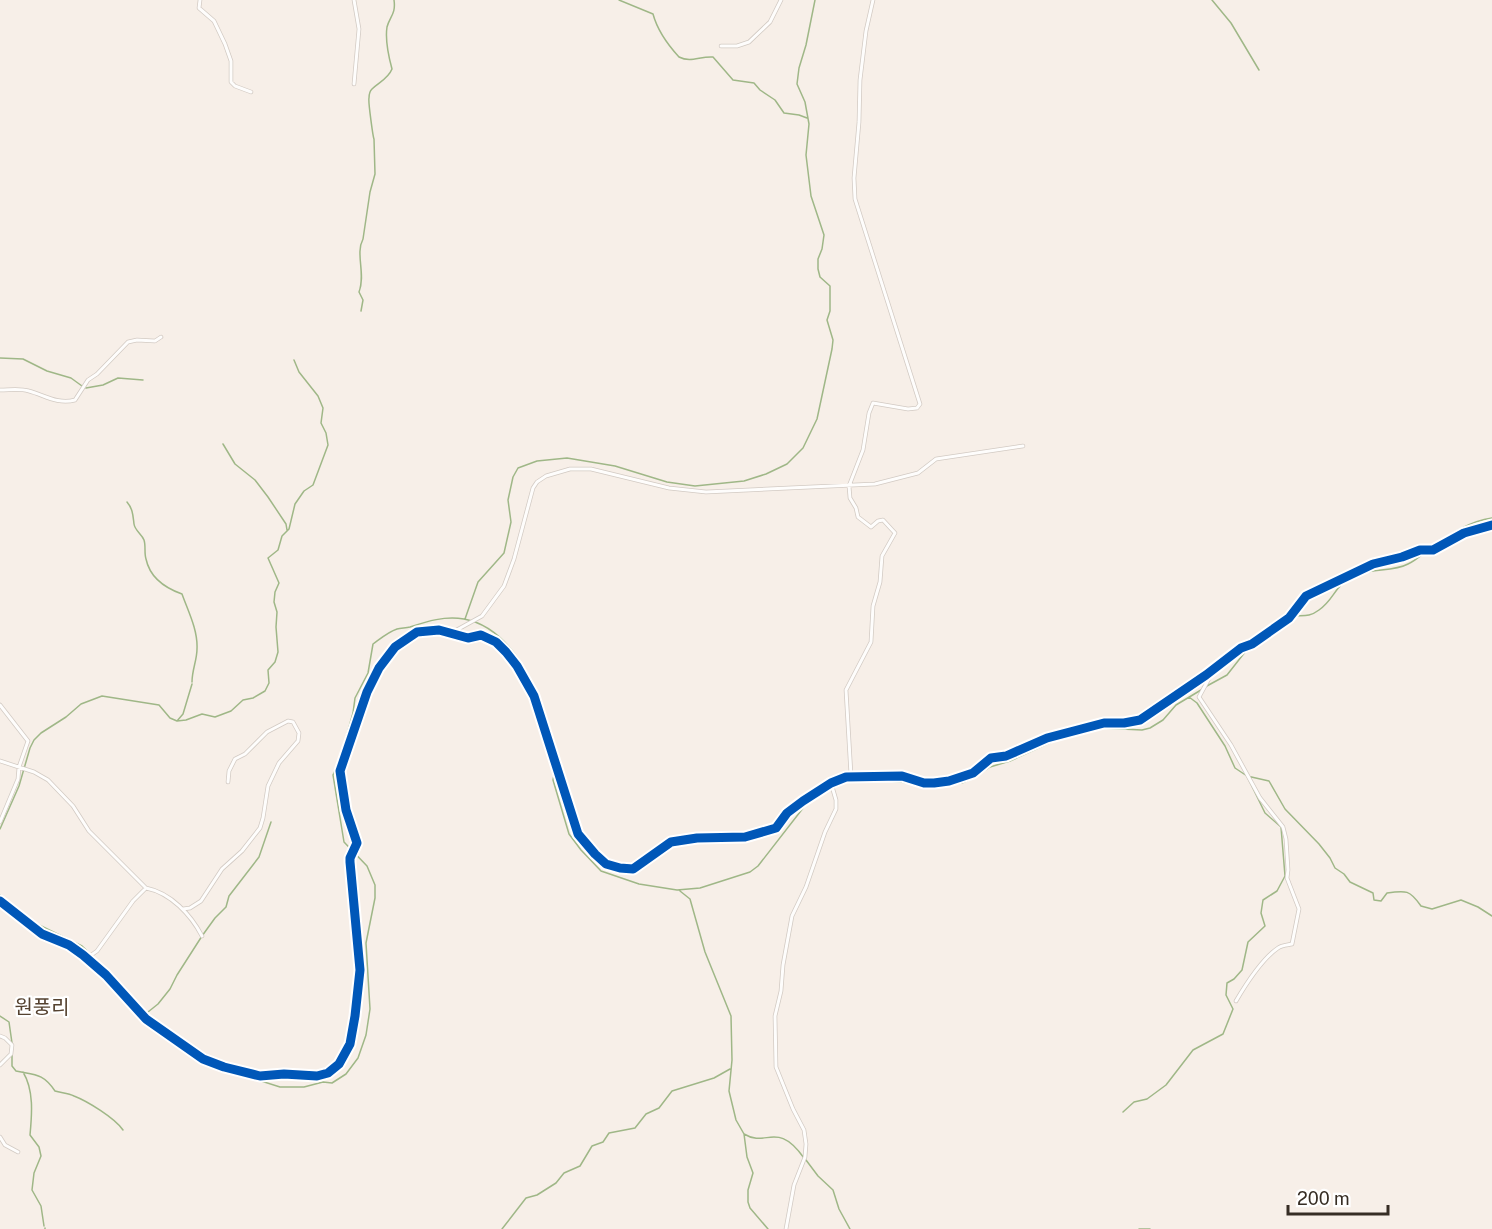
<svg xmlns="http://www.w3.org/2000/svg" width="1492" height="1229" viewBox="0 0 1492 1229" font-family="'Public Sans','Noto Sans KR',sans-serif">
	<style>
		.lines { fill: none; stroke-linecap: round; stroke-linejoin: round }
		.stream { stroke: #9fb787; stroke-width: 1.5 }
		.street-casing { stroke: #d2cac3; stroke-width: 4.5 }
		.street { stroke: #fefdfc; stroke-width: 3 }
		.cycleway-casing { stroke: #fff; stroke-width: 13 }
		.cycleway { stroke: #0057b8; stroke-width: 9 }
		.labels { text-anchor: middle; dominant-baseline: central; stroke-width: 4.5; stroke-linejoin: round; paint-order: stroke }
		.quarter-label { font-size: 20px; fill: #554230; stroke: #fff }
	</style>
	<rect width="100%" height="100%" fill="#f7efe8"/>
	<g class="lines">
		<!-- stream -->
		<path class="stream" d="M 619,0 L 653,14 C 657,29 668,45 679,57 C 691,63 700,56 713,57 L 733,80 L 754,83 L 760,90 L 775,100 L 784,113 L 799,115 L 807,118
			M 1212,0 L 1231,23 L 1259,70
			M 361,311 L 363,300 L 359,292 C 366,274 355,254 363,239 L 370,192 L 375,174 L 374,139 C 373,137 368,101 369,98 C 369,94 370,91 372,89 C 379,82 388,79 392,69 C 389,58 385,40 387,27 C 390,16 396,14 394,0
			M 0,358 L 23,359 L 47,371 L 71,378 L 82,386
			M 86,388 L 103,385 L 118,378 L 143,380
			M 223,444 L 235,464 L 255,480 L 268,497 L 286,524 L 287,530
			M 127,502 C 133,509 133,516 134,524 C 135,531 142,534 144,540 C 146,546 144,553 146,559 C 150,578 165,588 182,594 C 188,611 198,630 197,649 C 197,660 192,670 192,682
			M 465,619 L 478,582 L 504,553 L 511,522 L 508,500 L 513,477 L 518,468 L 537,461 L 567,458 L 615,466 L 667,482 L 695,486 L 744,481 L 766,474 L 787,464 L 803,448 L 817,419 L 832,349 L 833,340 L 827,320 L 830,311 L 830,286 L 820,277 L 818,269 L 818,259 L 822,249 L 824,235 L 811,196 L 806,155 L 809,124 L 805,102 L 797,84 L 799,68 L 806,45 L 815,0
			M 1252,643 C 1260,632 1276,620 1289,617 C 1301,614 1307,619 1319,610 C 1337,597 1333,584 1359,574 C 1375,568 1393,572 1408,564 C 1417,560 1423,553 1431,548 C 1449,535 1469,521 1492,518
			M 1205,687 L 1227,675 L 1249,647
			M 1189,697 L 1197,703 L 1225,746 L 1235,768 L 1247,776 L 1269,781 L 1285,809 L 1319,844 L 1330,858 L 1335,868 L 1344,874 L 1350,882 L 1373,893 L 1374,900 L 1381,901 L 1387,893 C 1406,890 1410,890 1421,906 L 1432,909 L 1461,900 L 1478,907 L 1492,916
			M 177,721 L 183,714 L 192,684
			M 556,766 L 553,780 L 569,834 L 581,850 L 601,871 L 639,884 L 677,890 L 700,888 L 750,872 L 758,866 L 807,803 L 838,785 L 846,781 L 869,779 L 940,786 L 962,783 L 975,777 L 990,767 L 1010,761 L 1056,740 L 1101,728 L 1142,730 L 1150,728 L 1163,720 L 1176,705 L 1201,690
			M 0,829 L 19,786 L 30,748 L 34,740 L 41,733 L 66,717 L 81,704 L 102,696 L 159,705 L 170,718 L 177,721 L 186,720 L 202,714 L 215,717 L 231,711 L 243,700 L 253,698 L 265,691 L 269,683 L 268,670 L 275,662 L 278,652 L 276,627 L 277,612 L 274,602 L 275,592 L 279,583 L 268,558 L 278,550 L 282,536 L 289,529 L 295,504 L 304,491 L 313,485 L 328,445 L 326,433 L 321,423 L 323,408 L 318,396 L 299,372 L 294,360
			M 680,891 L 690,899 L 705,952 L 731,1016 L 732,1060 L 729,1091 L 736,1120 L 744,1134 L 747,1157 L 753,1173 L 748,1190 L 748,1202 L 750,1208 L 768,1229
			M 0,895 L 37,924 L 82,946 L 111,974 L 157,1026
			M 148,1012 L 158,1004 L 170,989 L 177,975 L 202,936 L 215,918 L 226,907 L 229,896 L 259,857 L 271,822
			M 0,1016 L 9,1022 L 12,1043
			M 164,1034 L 173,1043 L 208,1064 L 280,1087 L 304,1087 L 323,1082 L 332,1083 L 346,1074 L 358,1058 L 366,1035 L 370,1009 L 366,943 L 375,898 L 375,885 L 367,866 L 344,842 L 333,775 L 340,759 L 353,713 L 355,698 L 368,673 L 373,644 C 380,639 388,632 397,629 C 401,628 406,628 410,627 C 428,621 444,616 464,619 C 520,629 549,713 557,762
			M 12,1053 L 12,1066 L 16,1071 C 35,1075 43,1073 55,1091 C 61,1093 68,1093 74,1096 C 87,1101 115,1118 123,1130
			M 23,1072 C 34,1090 32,1114 30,1135 L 39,1147 L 41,1156 L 34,1173 L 32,1190 L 41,1206 L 44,1226
			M 1123,1112 L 1134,1102 L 1147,1099 L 1166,1085 L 1193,1050 L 1223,1034 L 1233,1009 L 1226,995 L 1227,983 L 1234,979 L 1242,970 L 1248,942 L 1265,926 L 1261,913 L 1263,900 L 1277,891 L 1285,876 L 1281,827 L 1265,813 L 1247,776
			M 744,1134 C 767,1148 777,1120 804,1158
			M 806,1160 L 818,1176 L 833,1190 L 839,1209 L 850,1229
			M 45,1228 L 45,1229
			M 502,1229 L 526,1198 L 537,1195 L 556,1183 L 564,1173 L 580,1166 L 592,1146 L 603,1142 L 609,1133 L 635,1128 L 646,1114 L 659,1108 L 672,1091 L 714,1078 L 730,1069
			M 1139,1229 L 1150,1229"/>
		<!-- street casing -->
		<g class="street-casing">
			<path id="street" d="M 200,0 L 199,8 L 214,21 L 225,44 L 231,61 L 231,82 L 235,86 L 251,92
				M 721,46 L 737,46 L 749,42 L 770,22 L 781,0
				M 354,84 L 359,29 L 354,0
				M 0,390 C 10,390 19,388 29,391 C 44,395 58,405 75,400 L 88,380 L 97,374 L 128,342 L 137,340 L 155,341 L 161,337
				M 453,632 L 482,616 L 504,586 L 514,559 L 533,488 L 537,482 L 546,476 L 570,469 L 591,469 L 669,488 L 706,492 L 875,484 L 918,473 L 936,459 L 1023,446
				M 1212,673 L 1199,697 L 1231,745 L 1260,798 L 1283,827 L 1286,839 L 1288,870 L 1287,878 L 1299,909 L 1292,944 C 1288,945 1282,945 1278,948 C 1262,959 1246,984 1236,1001
				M 0,705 L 28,741 L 19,767 L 18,779 L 0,822
				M 0,761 L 34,772 L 48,780 L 73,806 L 89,831 L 146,888
				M 851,775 L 846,690 L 871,642 L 873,606 L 880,582 L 882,556 L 895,533 L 883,520 L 878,521 L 871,527 L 858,517 L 856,508 L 850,498 L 849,486 L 863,450 L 869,413 L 873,403 L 908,409 L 917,408 L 920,404 L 855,199 L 854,178 L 859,122 L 860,80 L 866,31 L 873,0
				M 0,901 L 42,934 L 69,945 L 83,955 L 106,975 L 146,1019 L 203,1059 L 224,1067 L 260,1076 L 284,1074 L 317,1076 L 328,1073 L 339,1064 L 350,1044 L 355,1016 L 360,970 L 350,862 L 350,858 L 357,843 L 346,810 L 340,771 L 367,692 L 379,668 L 395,647 L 417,632 L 439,630 L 468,638 L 481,635 L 496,642 L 506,652 L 517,666 L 534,696 L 578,834 L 595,854 L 606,864 L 620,868 L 633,869 L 671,842 L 697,838 L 745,837 L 776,828 L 787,813 L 803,801 L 831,783 L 846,777 L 902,776 L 924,783 L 934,783 L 949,781 L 973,773 L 991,758 L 1006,756 L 1047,738 L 1104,723 L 1124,723 L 1140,720 L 1206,675 L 1241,648 L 1252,644 L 1289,618 L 1306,596 L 1373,564 L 1402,557 L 1420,550 L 1433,550 L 1464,533 L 1492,525
				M 183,909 L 190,908 L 201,901 L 222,869 L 242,851 L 260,828 L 263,818 L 268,786 L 279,763 L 298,741 L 299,733 L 293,722 L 288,721 L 267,732 L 245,754 L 235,759 L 229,771 L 228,782
				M 87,958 L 97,951 L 133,901 L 146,888 C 171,893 191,915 202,936
				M 0,1036 L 5,1038 L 12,1045 L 11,1054 L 0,1065
				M 0,1137 L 5,1145 L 18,1152
				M 786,1229 L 794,1185 L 805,1157 L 806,1144 L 804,1130 L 793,1109 L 776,1067 L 775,1016 L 781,991 L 783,965 L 792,916 L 806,887 L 825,832 L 836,809 L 836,800 L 831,783"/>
		</g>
		<!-- street -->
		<use href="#street" class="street"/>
		<!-- cycleway casing -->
		<g class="cycleway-casing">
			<path id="cycleway" d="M 0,901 L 42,934 L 69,945 L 83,955 L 106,975 L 146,1019 L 203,1059 L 224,1067 L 260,1076 L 284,1074 L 317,1076 L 328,1073 L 339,1064 L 350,1044 L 355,1016 L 360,970 L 350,862 L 350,858 L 357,843 L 346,810 L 340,771 L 367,692 L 379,668 L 395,647 L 417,632 L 439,630 L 468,638 L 481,635 L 496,642 L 506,652 L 517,666 L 534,696 L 578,834 L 595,854 L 606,864 L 620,868 L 633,869 L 671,842 L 697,838 L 745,837 L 776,828 L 787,813 L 803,801 L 831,783 L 846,777 L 902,776 L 924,783 L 934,783 L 949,781 L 973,773 L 991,758 L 1006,756 L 1047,738 L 1104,723 L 1124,723 L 1140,720 L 1206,675 L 1241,648 L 1252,644 L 1289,618 L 1306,596 L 1373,564 L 1402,557 L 1420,550 L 1433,550 L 1464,533 L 1492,525"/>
		</g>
		<!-- cycleway -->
		<use href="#cycleway" class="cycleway"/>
	</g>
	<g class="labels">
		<!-- quarter labels -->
		<g class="quarter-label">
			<text x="42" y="1007">원풍리</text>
		</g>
	</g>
	<!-- scale -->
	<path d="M1288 1205v9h100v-9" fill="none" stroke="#362d24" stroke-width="3"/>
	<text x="1297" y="1205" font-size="18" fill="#362d24" stroke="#ffffff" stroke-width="4.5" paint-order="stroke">200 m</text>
</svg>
